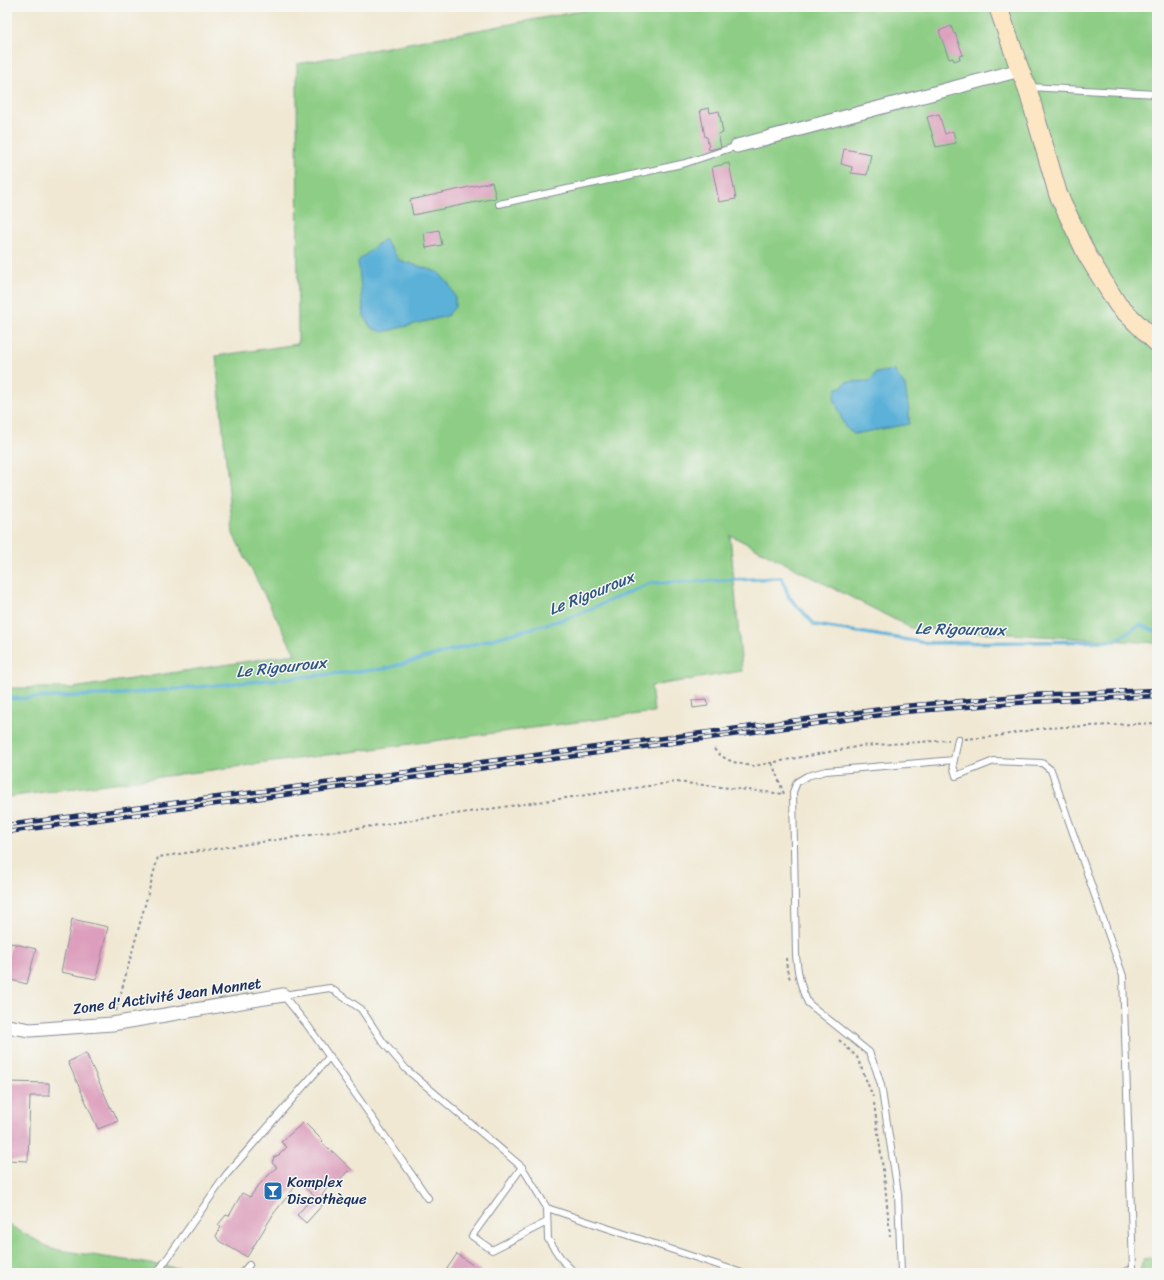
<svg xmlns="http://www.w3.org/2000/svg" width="1164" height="1280" viewBox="0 0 1164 1280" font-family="Sriracha,sans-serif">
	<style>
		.green { fill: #8dcd85; stroke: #547e72 }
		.water { fill: #5cb1d8; stroke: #3c709b }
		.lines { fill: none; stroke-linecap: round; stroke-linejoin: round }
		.stream { stroke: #5cb1d8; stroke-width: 3.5 }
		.building { fill: #dc9ebc }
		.lane-casing { stroke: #868c98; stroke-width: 8 }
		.street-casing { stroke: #868c98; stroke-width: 15 }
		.secondary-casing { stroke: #868c98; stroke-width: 20 }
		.path { stroke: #868c98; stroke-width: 2; stroke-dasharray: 3 3; stroke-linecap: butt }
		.lane { stroke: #fff; stroke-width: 6 }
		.street { stroke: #fff; stroke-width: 13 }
		.secondary { stroke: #fce6c4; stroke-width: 18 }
		.rail-casing { stroke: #1b2f5e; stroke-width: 4.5 }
		.rail { stroke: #f6f6f2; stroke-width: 3; stroke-dasharray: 9; stroke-linecap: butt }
		.labels { text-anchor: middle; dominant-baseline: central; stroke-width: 3; stroke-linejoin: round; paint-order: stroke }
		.street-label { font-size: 15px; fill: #1b2f5e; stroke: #f6f6f2 }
		.poi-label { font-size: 15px; fill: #1b2f5e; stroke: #f6f6f2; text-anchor: start }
		.water-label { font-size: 16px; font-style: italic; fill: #2e5683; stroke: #f6f6f2 }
	</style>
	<rect width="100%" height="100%" fill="#f6f6f2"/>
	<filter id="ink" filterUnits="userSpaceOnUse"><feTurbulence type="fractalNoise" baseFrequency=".025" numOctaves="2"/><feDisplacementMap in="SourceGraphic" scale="8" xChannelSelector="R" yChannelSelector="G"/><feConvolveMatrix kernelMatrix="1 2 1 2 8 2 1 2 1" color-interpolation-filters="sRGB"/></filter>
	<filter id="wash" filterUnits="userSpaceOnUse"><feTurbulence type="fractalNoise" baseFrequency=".012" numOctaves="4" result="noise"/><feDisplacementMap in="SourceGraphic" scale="16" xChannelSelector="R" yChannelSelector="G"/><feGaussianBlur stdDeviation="0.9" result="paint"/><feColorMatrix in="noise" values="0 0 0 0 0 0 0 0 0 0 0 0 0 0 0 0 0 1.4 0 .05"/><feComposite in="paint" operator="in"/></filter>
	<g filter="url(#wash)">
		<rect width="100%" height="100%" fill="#f0e8d3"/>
		<!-- green -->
		<path class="green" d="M 601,7 L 1157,7 L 1157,643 L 911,628 L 730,535 L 742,671 L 651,686 L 654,712 L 7,797 L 7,688 L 73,688 L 295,654 L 233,534 L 216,356 L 298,344 L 297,64 Z
			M 7,1224 L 52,1249 L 210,1273 L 7,1273 Z
			M 1157,1257 L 1157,1273 L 1136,1273 L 1140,1271 L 1143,1259 Z"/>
		<!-- water -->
		<path class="water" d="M 384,239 L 399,260 L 438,272 L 449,284 L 455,297 L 455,307 L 447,316 L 383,332 L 371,328 L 364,316 L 358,261 Z
			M 894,370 L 905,386 L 909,411 L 909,424 L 854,434 L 845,427 L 834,398 L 837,388 L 842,387 L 846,382 L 870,381 L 876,373 Z"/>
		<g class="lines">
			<!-- stream -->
			<path class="stream" d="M 7,699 L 123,694 L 384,669 L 572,617 L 650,583 L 782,578 L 789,597 L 815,625 L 927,643 L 1115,641 L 1140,625 L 1157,632"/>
		</g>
		<g id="blocks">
			<!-- building -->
			<path class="building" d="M 951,26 L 954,34 L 955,33 L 963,55 L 959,56 L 960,59 L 954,61 L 953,58 L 949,59 L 939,31 Z
				M 709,108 L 710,113 L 719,111 L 723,133 L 718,134 L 721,147 L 709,150 L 707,137 L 705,137 L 700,110 Z
				M 939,114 L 945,134 L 953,131 L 956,143 L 936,147 L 927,117 Z
				M 844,149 L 871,154 L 867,175 L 851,173 L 852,167 L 841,164 Z
				M 729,163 L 736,199 L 719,202 L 712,167 Z
				M 492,182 L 496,198 L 413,215 L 410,200 Z
				M 439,230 L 442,245 L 426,248 L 424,233 Z
				M 707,699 L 708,706 L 693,708 L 692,700 Z
				M 72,919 L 108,927 L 96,979 L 61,972 Z
				M 11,943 L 36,949 L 27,984 L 7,979 L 7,961 Z
				M 86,1053 L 112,1111 L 113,1110 L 118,1121 L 98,1129 L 68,1062 Z
				M 7,1082 L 49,1083 L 49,1096 L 30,1096 L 28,1161 L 7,1160 Z
				M 304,1122 L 323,1141 L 322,1142 L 329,1150 L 330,1149 L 352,1170 L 350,1172 L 348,1171 L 331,1189 L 328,1187 L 322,1195 L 327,1200 L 306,1223 L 297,1215 L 314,1196 L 299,1182 L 274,1213 L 247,1257 L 219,1241 L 216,1236 L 221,1227 L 218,1225 L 226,1215 L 229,1216 L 242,1193 L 250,1197 L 259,1185 L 277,1167 L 272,1163 L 274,1157 L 279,1155 L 287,1147 L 281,1142 Z
				M 457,1254 L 484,1273 L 450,1273 L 446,1270 Z"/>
		</g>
	</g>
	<g filter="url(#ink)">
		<use href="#blocks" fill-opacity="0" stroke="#868c98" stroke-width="1"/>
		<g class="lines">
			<!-- lane casing -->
			<g class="lane-casing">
				<path id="lane" d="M 1029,87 L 1157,94
					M 499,204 L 686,163 L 737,146
					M 958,739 L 953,765 L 956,776 L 994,761 L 1042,763 L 1051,770 L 1123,976 L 1133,1268 L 1123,1273
					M 283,995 L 330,988 L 361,1009 L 383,1042 L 406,1069 L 522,1167 L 547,1208 L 742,1273
					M 283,995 L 308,1026 L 428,1198
					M 522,1167 L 472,1236 L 492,1250 L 547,1222
					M 547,1208 L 548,1239 L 562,1260 L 575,1273
					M 157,1273 L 226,1175 L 330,1056
					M 242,1273 L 249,1265
					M 901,1273 L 898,1193 L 881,1085 L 876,1069 L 869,1052 L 808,1003 C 800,987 798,973 796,956 L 793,792 L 797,782 L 807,776 L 826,771 L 954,760"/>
			</g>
			<!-- street casing -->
			<g class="street-casing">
				<path id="street" d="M 737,146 L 1020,70
					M 7,1026 L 30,1030 L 112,1024 L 283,995"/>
			</g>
			<!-- secondary casing -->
			<g class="secondary-casing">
				<path id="secondary" d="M 998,7 L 1020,70 L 1027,87 L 1058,194 L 1087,255 L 1118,305 L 1157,343"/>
			</g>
			<!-- path -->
			<path class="path" d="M 965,739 L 992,737 L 1043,728 L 1157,723
				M 714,749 C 724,761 738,764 754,766 L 861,746 L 949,740
				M 772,763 L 784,794
				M 786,958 L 787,970 L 790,979
				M 116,1011 L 158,857 L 676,782 L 784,794
				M 839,1040 L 857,1057 L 873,1097
				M 874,1103 L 885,1184 L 890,1236"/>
			<!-- lane -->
			<use href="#lane" class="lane"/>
			<!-- street -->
			<use href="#street" class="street"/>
			<!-- secondary -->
			<use href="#secondary" class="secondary"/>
			<!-- rail casing -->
			<g class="rail-casing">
				<path id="rail" d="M 7,825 L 904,706 L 1029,695 L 1157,690
					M 7,832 L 904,712 L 1030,702 L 1157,696"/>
			</g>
			<!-- rail -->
			<use href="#rail" class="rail"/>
		</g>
	</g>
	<!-- icons -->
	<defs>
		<g id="bar-square" transform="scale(1)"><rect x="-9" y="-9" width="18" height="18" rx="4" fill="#1f6fb2" stroke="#f6f6f2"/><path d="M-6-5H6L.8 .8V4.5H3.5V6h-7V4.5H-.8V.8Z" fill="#fff"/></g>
	</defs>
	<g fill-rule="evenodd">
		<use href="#bar-square" x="273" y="1191"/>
	</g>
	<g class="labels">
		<!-- street labels -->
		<g class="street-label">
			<text transform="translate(167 996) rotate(-8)">Zone d'Activité Jean Monnet</text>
		</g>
		<!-- poi labels -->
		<g class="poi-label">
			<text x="287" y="1182">Komplex<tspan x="287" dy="17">Discothèque</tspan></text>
		</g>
		<!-- water labels -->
		<g class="water-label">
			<text transform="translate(591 593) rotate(-22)">Le Rigouroux</text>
			<text transform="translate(960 629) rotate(1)">Le Rigouroux</text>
			<text transform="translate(281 667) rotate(-6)">Le Rigouroux</text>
		</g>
	</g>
	<!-- margin -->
	<rect width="1164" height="1280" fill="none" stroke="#f6f6f2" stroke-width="24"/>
</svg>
